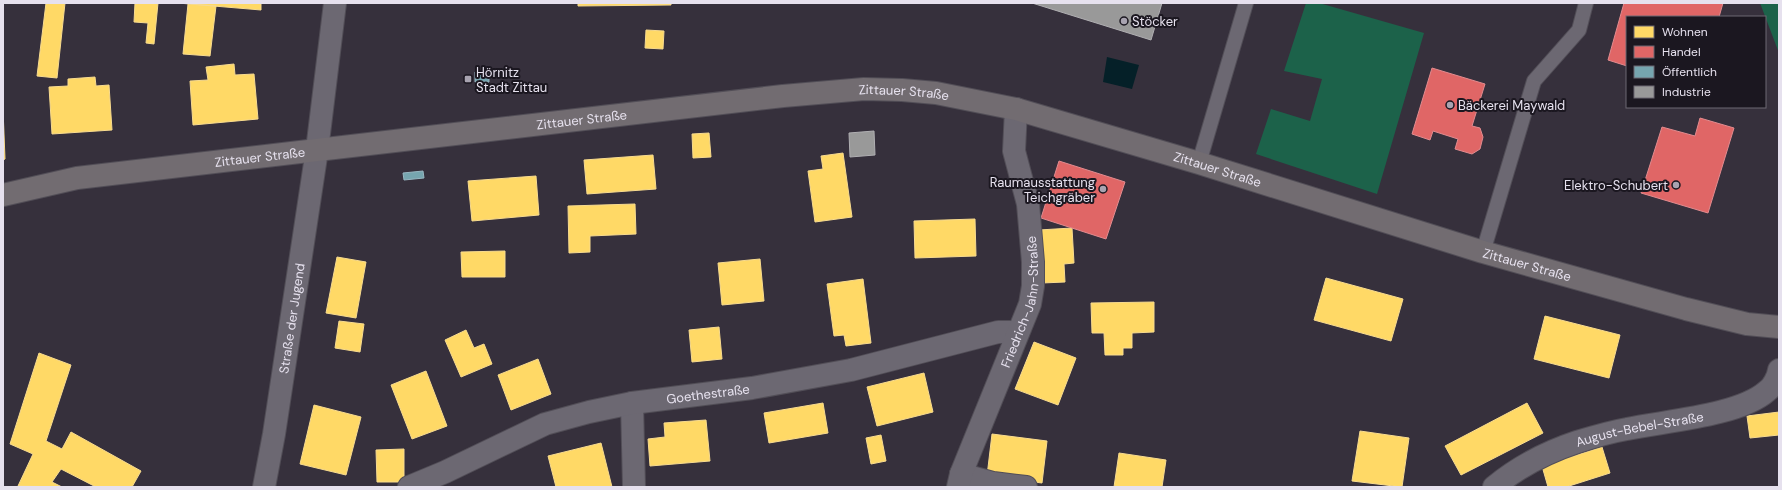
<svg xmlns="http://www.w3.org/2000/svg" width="1782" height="490" viewBox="0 0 1782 490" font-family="'DM Sans',sans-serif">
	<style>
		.green { fill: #1c624a }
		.water { fill: #052028 }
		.homes { fill: #ffd966; stroke: #f8db8f }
		.shops { fill: #e06666; stroke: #e28b8f }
		.public { fill: #76a5af; stroke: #98b7c2 }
		.industry { fill: #999; stroke: #b0afb2 }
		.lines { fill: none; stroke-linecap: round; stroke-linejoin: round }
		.service-casing { stroke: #524e57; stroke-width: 16 }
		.minor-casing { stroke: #524e57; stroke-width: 24 }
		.tertiary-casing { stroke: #524e57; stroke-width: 24 }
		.secondary-casing { stroke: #524e57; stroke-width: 24 }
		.service { stroke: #6c6872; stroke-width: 14 }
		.minor { stroke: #6c6872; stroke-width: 22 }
		.tertiary { stroke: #6c6872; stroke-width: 22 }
		.secondary { stroke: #726c71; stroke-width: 22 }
		.poi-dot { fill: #a8a3b0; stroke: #1b1720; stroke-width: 1.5 }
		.labels { text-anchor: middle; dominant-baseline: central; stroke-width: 4; stroke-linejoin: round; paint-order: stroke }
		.poi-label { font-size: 13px; fill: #e6e1ee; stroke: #1b1720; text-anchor: start }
		.street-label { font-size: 13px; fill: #e6e1ee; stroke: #1b1720 }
	</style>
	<rect width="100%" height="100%" fill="#36303c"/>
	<!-- green -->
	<path class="green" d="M 1306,3 L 1319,3 L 1424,33 L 1377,194 L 1256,154 L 1271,109 L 1310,121 L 1322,79 L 1284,71 Z
		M 1760,3 L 1779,3 L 1779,53 Z"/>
	<!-- water -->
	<path class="water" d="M 1107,57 L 1139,65 L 1132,89 L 1103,82 Z"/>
	<!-- homes -->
	<path class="homes" d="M 46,3 L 65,3 L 57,78 L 37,76 Z
		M 135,3 L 158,3 L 154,44 L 146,43 L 148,23 L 134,22 Z
		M 178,3 L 261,3 L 261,10 Z
		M 578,3 L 671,3 L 671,5 L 578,6 Z
		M 188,4 L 216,6 L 210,56 L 183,54 Z
		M 646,30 L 664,31 L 663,49 L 645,48 Z
		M 234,64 L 235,75 L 254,74 L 258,119 L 193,125 L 190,81 L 208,80 L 206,67 Z
		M 95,77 L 96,86 L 109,85 L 112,130 L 52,134 L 49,87 L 68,86 L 68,79 Z
		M 3,109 L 5,159 L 3,160 Z
		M 709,133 L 711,157 L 693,158 L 692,134 Z
		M 843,153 L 852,217 L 815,222 L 808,171 L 823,169 L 821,156 Z
		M 653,155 L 656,189 L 587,194 L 584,160 Z
		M 536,176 L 539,215 L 472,221 L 468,181 Z
		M 635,204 L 636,234 L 590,236 L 590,252 L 569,253 L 568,206 Z
		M 975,219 L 976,256 L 915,258 L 914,221 Z
		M 1072,228 L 1074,263 L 1064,264 L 1065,282 L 1042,283 L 1039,230 Z
		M 505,251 L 505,277 L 462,277 L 461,252 Z
		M 337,257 L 366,262 L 356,318 L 326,313 Z
		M 760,259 L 764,301 L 722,305 L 718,263 Z
		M 1326,278 L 1403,299 L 1391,341 L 1314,320 Z
		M 863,279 L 871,343 L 846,346 L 844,335 L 834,336 L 827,284 Z
		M 1154,302 L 1154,332 L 1132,333 L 1132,348 L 1123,348 L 1123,355 L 1105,355 L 1104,333 L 1092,333 L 1091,303 Z
		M 1545,316 L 1620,335 L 1609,378 L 1534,359 Z
		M 339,321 L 364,324 L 360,352 L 335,348 Z
		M 719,327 L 722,359 L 692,362 L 689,330 Z
		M 466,330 L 474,348 L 484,344 L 492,364 L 461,377 L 445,340 Z
		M 1034,342 L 1076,358 L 1058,405 L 1015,389 Z
		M 39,353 L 71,365 L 46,441 L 62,449 L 71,432 L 141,471 L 132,487 L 96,487 L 61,469 L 52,482 L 62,487 L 18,486 L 33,454 L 10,444 Z
		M 538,359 L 551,394 L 511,410 L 498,375 Z
		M 426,371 L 447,426 L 412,439 L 391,385 Z
		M 924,373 L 933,412 L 877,426 L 867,387 Z
		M 823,403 L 828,433 L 769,443 L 764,413 Z
		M 1527,403 L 1543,433 L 1461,475 L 1445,446 Z
		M 314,405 L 361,417 L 346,475 L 300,464 Z
		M 1779,412 L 1779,435 L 1750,438 L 1747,416 Z
		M 706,420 L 710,461 L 650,466 L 648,439 L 665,437 L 664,423 Z
		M 1360,431 L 1409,438 L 1402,487 L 1352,481 Z
		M 992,434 L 1047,441 L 1042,483 L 987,476 Z
		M 881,435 L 886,461 L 871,464 L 866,438 Z
		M 601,443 L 612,487 L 556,487 L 548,456 Z
		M 1602,447 L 1610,473 L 1566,487 L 1548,487 L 1542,466 Z
		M 404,449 L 404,482 L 377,482 L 376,450 Z
		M 1119,453 L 1166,460 L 1162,487 L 1114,487 Z"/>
	<!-- shops -->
	<path class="shops" d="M 1624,3 L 1723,3 L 1719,17 L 1627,17 L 1627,66 L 1608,60 Z
		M 1432,68 L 1485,84 L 1472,126 L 1480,128 L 1483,137 L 1480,149 L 1472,154 L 1455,149 L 1458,139 L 1433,131 L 1430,140 L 1412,134 Z
		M 1700,118 L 1734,128 L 1708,213 L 1641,193 L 1662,127 L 1695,136 Z
		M 1059,161 L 1125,182 L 1106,239 L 1041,218 Z"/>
	<!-- public -->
	<path class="public" d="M 475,72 L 489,72 L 489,82 L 475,82 Z
		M 423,171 L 424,178 L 404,180 L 403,173 Z"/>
	<!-- industry -->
	<path class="industry" d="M 1032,3 L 1162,3 L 1151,40 Z
		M 874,131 L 875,155 L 850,157 L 849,133 Z"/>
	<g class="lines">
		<!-- service casing -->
		<g class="service-casing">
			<path id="service" d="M 1199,163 L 1246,3
				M 1483,252 L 1534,81 L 1579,30 L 1586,3"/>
		</g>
		<!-- minor casing -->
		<g class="minor-casing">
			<g id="minor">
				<path d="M 632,403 L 634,487"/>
				<path d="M 961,474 L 993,483 L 1026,487"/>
				<path id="s1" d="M 264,487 L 274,434 L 317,150"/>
				<path id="s2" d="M 409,487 L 445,472 L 545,424 L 589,412 L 632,403 L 752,388 L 851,370 L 998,332 L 1018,332"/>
				<path id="s3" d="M 958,487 L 961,474 L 1030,304 L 1033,286 L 1033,262 L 1028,204 L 1014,151 L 1016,109"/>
				<path id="s4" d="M 1494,487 C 1518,467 1547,452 1577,442 C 1593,437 1610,432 1627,429 C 1664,421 1739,416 1767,391 C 1773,387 1778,377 1779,370"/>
			</g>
		</g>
		<!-- tertiary casing -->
		<g class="tertiary-casing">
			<path id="tertiary" d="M 317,150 L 335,3"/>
		</g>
		<!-- secondary casing -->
		<g class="secondary-casing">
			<g id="secondary">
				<path id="s5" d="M 3,195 L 77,178 L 317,150 L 783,96 L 864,89 L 902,90 L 936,93 L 1016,109 L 1199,163 L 1483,252 L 1686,309 L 1747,324 L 1779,327"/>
			</g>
		</g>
		<!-- service -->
		<use href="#service" class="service"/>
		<!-- minor -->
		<use href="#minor" class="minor"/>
		<!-- tertiary -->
		<use href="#tertiary" class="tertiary"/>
		<!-- secondary -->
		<use href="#secondary" class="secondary"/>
	</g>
	<!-- markers -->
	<g class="poi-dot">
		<circle cx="1124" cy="21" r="4"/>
		<rect x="464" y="75" width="8" height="8" rx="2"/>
		<circle cx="1450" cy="105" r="4"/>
		<circle cx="1676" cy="185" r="4"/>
		<circle cx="1103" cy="189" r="4"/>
	</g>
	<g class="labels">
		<!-- poi labels -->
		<g class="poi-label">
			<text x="1132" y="21">Stöcker</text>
			<text x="476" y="72">Hörnitz<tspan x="476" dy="15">Stadt Zittau</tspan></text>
			<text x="1458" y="105">Bäckerei Maywald</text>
			<text x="1095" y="182" text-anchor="end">Raumausstattung<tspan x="1095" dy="15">Teichgräber</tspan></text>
			<text x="1668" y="185" text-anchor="end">Elektro-Schubert</text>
		</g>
		<!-- street labels -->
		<g class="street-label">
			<text stroke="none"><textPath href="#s5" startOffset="908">Zittauer Straße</textPath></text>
			<text stroke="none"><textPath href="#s5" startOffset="584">Zittauer Straße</textPath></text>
			<text stroke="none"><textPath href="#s5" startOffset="260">Zittauer Straße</textPath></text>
			<text stroke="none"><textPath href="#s5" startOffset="1232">Zittauer Straße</textPath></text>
			<text stroke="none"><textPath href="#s5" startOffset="1556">Zittauer Straße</textPath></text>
			<text stroke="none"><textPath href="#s3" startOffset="197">Friedrich-Jahn-Straße</textPath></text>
			<text stroke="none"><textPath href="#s1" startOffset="171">Straße der Jugend</textPath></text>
			<text stroke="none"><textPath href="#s2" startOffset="316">Goethestraße</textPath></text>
			<text stroke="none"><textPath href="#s4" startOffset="159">August-Bebel-Straße</textPath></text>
		</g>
	</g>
	<!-- border -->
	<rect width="1782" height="490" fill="none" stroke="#e6e1ee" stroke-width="8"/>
	<!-- legend -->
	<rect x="1626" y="16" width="140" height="92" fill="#1b1720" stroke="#6c6872"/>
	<rect x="1634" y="26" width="20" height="12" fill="#ffd966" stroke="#6c6872"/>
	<text x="1662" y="36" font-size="12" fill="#e6e1ee">Wohnen</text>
	<rect x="1634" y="46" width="20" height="12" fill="#e06666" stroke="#6c6872"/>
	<text x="1662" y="56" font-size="12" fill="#e6e1ee">Handel</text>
	<rect x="1634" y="66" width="20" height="12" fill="#76a5af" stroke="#6c6872"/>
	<text x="1662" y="76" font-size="12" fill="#e6e1ee">Öffentlich</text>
	<rect x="1634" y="86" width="20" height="12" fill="#999999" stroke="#6c6872"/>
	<text x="1662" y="96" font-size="12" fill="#e6e1ee">Industrie</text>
</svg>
